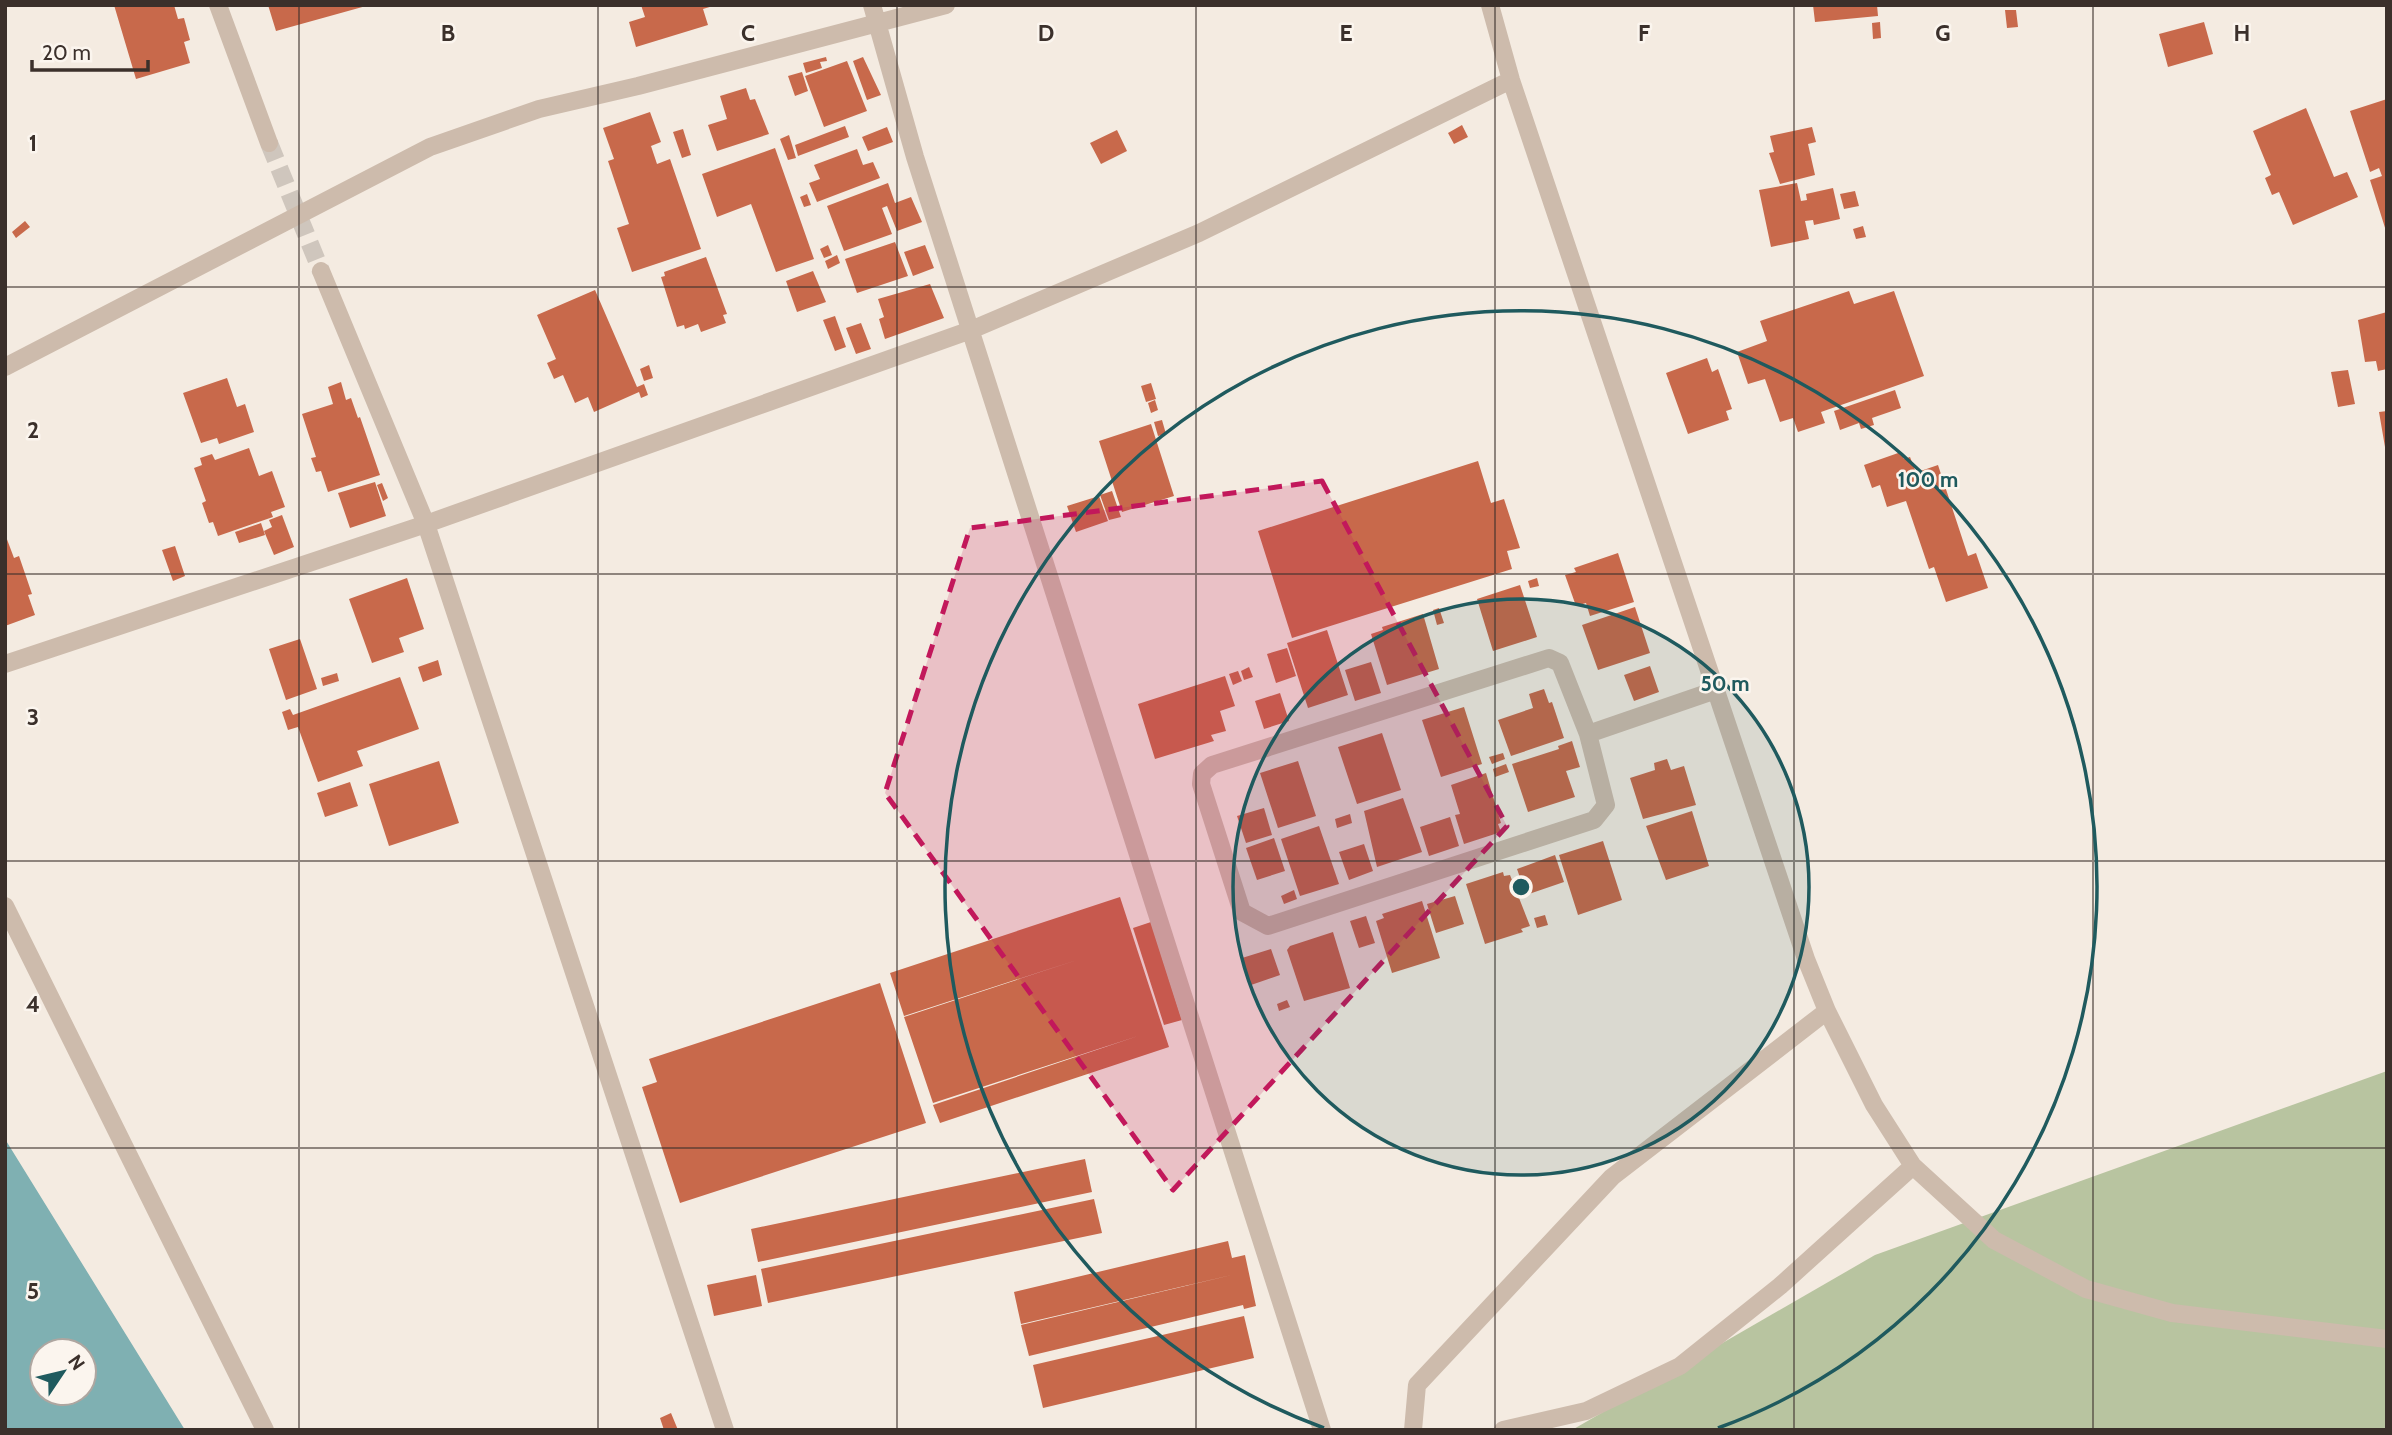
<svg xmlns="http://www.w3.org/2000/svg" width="2392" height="1435" viewBox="0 0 2392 1435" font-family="Cabin,sans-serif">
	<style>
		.green { fill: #b8c4a0 }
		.water { fill: #7fb0b2; fill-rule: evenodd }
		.building { fill: #c8694b }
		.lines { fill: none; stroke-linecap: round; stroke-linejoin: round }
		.minor-tunnel { stroke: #cfc6bd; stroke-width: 18; stroke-dasharray: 18 9; stroke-linecap: butt }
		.minor { stroke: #cdbbac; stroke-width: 18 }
		.marked { fill: #c2185b; fill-opacity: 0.2; stroke: #c2185b; stroke-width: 5; stroke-dasharray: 14 9; stroke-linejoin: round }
		.grid { fill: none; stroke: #3b302b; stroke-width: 2; stroke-opacity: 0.55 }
		.ring { fill: none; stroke: #1f5a5e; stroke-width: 3.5 }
		.grid-label { font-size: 23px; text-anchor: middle; font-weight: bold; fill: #3b302b; stroke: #fbf5ee; stroke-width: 5; stroke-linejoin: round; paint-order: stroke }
		.centre { fill: #1f5a5e; stroke: #fbf5ee; stroke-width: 3.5 }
		.ring-label { font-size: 21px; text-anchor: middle; font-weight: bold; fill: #1f5a5e; stroke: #fbf5ee; stroke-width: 5; stroke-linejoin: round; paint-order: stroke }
	</style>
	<rect width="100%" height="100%" fill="#f4ebe1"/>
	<!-- green -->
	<path class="green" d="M 2387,1071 L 2387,1430 L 1572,1430 L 1875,1255 Z"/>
	<!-- water -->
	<path class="water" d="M 5,1139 L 185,1430 L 5,1430 ZM 42,1351 L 84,1351 L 84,1393 L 42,1393 Z"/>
	<!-- building -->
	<path class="building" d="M 114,5 L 174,5 L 178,19 L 184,18 L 190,40 L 184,42 L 190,63 L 136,79 Z
		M 268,5 L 366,5 L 366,6 L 276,31 Z
		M 641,5 L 713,5 L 713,6 L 703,9 L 708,25 L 636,47 L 629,22 L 645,17 Z
		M 1813,5 L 1877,5 L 1878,16 L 1815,22 Z
		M 2005,10 L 2016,10 L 2018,27 L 2007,28 Z
		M 1880,22 L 1881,38 L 1873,39 L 1872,23 Z
		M 2204,22 L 2213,54 L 2168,67 L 2159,34 Z
		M 826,57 L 827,61 L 820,62 L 822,68 L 806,73 L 803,63 Z
		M 863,57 L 881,95 L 867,100 L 853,61 Z
		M 847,61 L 867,111 L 824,127 L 805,76 Z
		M 802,72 L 808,91 L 795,96 L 788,76 Z
		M 746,88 L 750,100 L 755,99 L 769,134 L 717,151 L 708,125 L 727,119 L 720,96 Z
		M 2387,99 L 2387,231 L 2386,231 L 2370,180 L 2382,176 L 2379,168 L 2370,172 L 2350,111 Z
		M 2306,108 L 2334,177 L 2347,172 L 2358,197 L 2293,225 L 2279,192 L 2272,195 L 2265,178 L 2271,175 L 2253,131 Z
		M 650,112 L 661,142 L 636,152 L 651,146 L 657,164 L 670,159 L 701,249 L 632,272 L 617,228 L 629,224 L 608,161 L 614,159 L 603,128 Z
		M 1462,125 L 1468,137 L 1454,144 L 1448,133 Z
		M 845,126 L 849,137 L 798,156 L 795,145 Z
		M 887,127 L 893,142 L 868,151 L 862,137 Z
		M 1812,127 L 1816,142 L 1808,144 L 1815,175 L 1780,184 L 1769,153 L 1774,152 L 1770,136 Z
		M 683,129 L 691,155 L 682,158 L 673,132 Z
		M 1117,130 L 1127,151 L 1101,164 L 1090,143 Z
		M 789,135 L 796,158 L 788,160 L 780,139 Z
		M 775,148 L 814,259 L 776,272 L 751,204 L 717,217 L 702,174 Z
		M 857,149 L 863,165 L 873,162 L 880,178 L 817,202 L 809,183 L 820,179 L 814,165 Z
		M 888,183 L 895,203 L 911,197 L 922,222 L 897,231 L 887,206 L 882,208 L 892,234 L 844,251 L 827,206 Z
		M 1797,183 L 1801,201 L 1807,200 L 1806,194 L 1833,188 L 1840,219 L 1814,225 L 1813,220 L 1805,221 L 1809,239 L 1771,247 L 1759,190 Z
		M 1855,191 L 1859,206 L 1844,209 L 1840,194 Z
		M 807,194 L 811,205 L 804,207 L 800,197 Z
		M 25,221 L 30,227 L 16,238 L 12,232 Z
		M 1863,226 L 1866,237 L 1856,239 L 1853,229 Z
		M 895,242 L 908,276 L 857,293 L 845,259 Z
		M 828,245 L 832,255 L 824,258 L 820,249 Z
		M 925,245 L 934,268 L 913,276 L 904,252 Z
		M 837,255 L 840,263 L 828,269 L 825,261 Z
		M 706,257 L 727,314 L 723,315 L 726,323 L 701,332 L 698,324 L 685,329 L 684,325 L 677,327 L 661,277 L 665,276 L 664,272 Z
		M 813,271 L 826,302 L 797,312 L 786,281 Z
		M 930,284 L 944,318 L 885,339 L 879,319 L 884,317 L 878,299 Z
		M 595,290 L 637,387 L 644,384 L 648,395 L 641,398 L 639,392 L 594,412 L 588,397 L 575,403 L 563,375 L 554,379 L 547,363 L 556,359 L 537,315 Z
		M 1849,291 L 1854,304 L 1894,291 L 1924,376 L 1821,412 L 1825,423 L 1798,432 L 1793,418 L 1780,422 L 1765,379 L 1748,384 L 1737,352 L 1767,341 L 1760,321 Z
		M 2387,312 L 2387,369 L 2378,371 L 2376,361 L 2365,362 L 2358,320 Z
		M 835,316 L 846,347 L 835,351 L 823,320 Z
		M 861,323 L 871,349 L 856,354 L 846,328 Z
		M 1707,358 L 1712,372 L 1718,369 L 1732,409 L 1726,411 L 1729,420 L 1688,434 L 1666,373 Z
		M 649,365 L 653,378 L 644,381 L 640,369 Z
		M 2348,370 L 2355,404 L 2338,407 L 2331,372 Z
		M 227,378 L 237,407 L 245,404 L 254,432 L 219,444 L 217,438 L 201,443 L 183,393 Z
		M 341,382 L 346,400 L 351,398 L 358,418 L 360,417 L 380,475 L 328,492 L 321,471 L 316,472 L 311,458 L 316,457 L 302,414 L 333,404 L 328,387 Z
		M 1151,383 L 1156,399 L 1146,402 L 1141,386 Z
		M 1895,390 L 1901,408 L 1872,418 L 1874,425 L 1861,429 L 1859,423 L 1840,430 L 1834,411 Z
		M 1155,400 L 1158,410 L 1151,413 L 1148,403 Z
		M 2387,411 L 2387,447 L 2385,447 L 2379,412 Z
		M 1162,420 L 1166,434 L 1158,436 L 1154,422 Z
		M 1151,424 L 1174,496 L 1122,512 L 1099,441 Z
		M 249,448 L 259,476 L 272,471 L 285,507 L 271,512 L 273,517 L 218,536 L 213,522 L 209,523 L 202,503 L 206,501 L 194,468 L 202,465 L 200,458 L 212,454 L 215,460 Z
		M 1901,452 L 1904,459 L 1910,457 L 1915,470 L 1909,475 L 1938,465 L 1968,556 L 1976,553 L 1988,588 L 1946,602 L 1934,567 L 1929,569 L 1906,501 L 1887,507 L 1880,485 L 1872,488 L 1864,465 Z
		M 1478,461 L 1491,503 L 1504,499 L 1520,548 L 1507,551 L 1512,569 L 1292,638 L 1258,531 Z
		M 375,482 L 386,516 L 350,528 L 338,493 Z
		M 382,483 L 388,498 L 383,501 L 377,485 Z
		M 1112,491 L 1121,517 L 1109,520 L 1100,495 Z
		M 1099,496 L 1108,521 L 1076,532 L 1067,506 Z
		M 282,515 L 294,547 L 274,555 L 264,531 L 272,527 L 269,520 Z
		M 261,523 L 265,535 L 239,543 L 235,532 Z
		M 5,534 L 14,558 L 19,556 L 32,594 L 28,595 L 35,615 L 5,626 Z
		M 175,546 L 185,576 L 173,581 L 162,550 Z
		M 1618,553 L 1634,602 L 1590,616 L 1586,603 L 1576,606 L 1565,575 L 1576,572 L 1574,568 Z
		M 407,578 L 424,629 L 399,638 L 404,652 L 372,663 L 349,599 Z
		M 1537,578 L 1539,586 L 1530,588 L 1528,581 Z
		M 1520,585 L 1537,637 L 1493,651 L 1477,599 Z
		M 1635,607 L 1650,653 L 1598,670 L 1582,625 Z
		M 1439,608 L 1444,623 L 1437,625 L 1433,610 Z
		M 1423,614 L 1439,669 L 1387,685 L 1371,634 L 1383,630 L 1382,627 Z
		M 1327,630 L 1348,695 L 1308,708 L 1287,643 Z
		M 300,639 L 317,689 L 286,700 L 269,649 Z
		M 1287,648 L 1296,676 L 1276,683 L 1267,654 Z
		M 438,660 L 442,675 L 423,682 L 418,667 Z
		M 1371,662 L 1381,693 L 1355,701 L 1345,670 Z
		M 1650,666 L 1659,692 L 1634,701 L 1624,675 Z
		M 1249,667 L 1253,677 L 1244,680 L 1241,671 Z
		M 1238,671 L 1242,681 L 1233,685 L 1229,674 Z
		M 337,673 L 339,681 L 323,686 L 321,678 Z
		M 1225,676 L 1235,706 L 1220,711 L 1226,731 L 1211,735 L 1214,741 L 1155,759 L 1138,704 Z
		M 400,677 L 419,729 L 357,751 L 363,766 L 318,782 L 298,727 L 288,730 L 282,712 L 290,709 L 293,715 Z
		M 1544,689 L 1549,703 L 1552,702 L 1564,738 L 1511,756 L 1498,720 L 1533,708 L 1529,694 Z
		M 1280,693 L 1289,721 L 1264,729 L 1255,701 Z
		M 1464,707 L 1482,764 L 1441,777 L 1422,720 Z
		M 1382,733 L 1401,790 L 1357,804 L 1338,747 Z
		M 1572,741 L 1580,767 L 1566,771 L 1575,797 L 1528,812 L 1512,764 L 1559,749 L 1558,746 Z
		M 1503,753 L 1505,759 L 1492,764 L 1489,757 Z
		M 1667,759 L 1671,770 L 1684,766 L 1696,805 L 1643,819 L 1630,778 L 1655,770 L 1654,763 Z
		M 439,761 L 459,823 L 389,846 L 369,784 Z
		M 1298,761 L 1316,816 L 1278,828 L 1260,773 Z
		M 1506,764 L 1509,772 L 1495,777 L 1493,769 Z
		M 1486,773 L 1501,823 L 1498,824 L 1501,832 L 1464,844 L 1455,815 L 1460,814 L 1451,785 Z
		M 350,782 L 358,806 L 325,817 L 317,793 Z
		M 1403,798 L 1422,852 L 1377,867 L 1364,811 Z
		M 1264,808 L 1272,835 L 1246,843 L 1237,816 Z
		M 1692,811 L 1709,866 L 1666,880 L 1646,826 Z
		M 1350,814 L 1352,823 L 1337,828 L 1335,819 Z
		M 1450,817 L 1459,846 L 1429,856 L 1420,827 Z
		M 1319,826 L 1339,884 L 1300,896 L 1281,839 Z
		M 1274,838 L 1285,871 L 1257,880 L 1246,848 Z
		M 1603,841 L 1622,900 L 1578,915 L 1559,855 Z
		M 1364,844 L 1373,871 L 1349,880 L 1339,852 Z
		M 1555,855 L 1564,882 L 1526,895 L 1517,869 Z
		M 1503,872 L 1504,876 L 1510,875 L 1530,926 L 1521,929 L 1523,932 L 1485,944 L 1466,884 Z
		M 1294,890 L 1297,899 L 1284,904 L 1281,896 Z
		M 1455,896 L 1464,924 L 1436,933 L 1427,904 Z
		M 1120,897 L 1169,1047 L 940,1123 L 933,1105 L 1138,1036 L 933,1103 L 904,1017 L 1080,959 L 904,1016 L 890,973 Z
		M 1422,901 L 1440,958 L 1392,973 L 1376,921 L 1384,918 L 1382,914 Z
		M 1545,915 L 1548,925 L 1537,928 L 1534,918 Z
		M 1366,916 L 1375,943 L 1359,948 L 1350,921 Z
		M 1151,922 L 1182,1020 L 1164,1025 L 1133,928 Z
		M 1333,932 L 1350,988 L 1304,1001 L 1287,950 L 1290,946 Z
		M 1271,949 L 1280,975 L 1251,985 L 1242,958 Z
		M 880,983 L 926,1123 L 680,1203 L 642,1087 L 657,1082 L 649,1059 Z
		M 1287,1000 L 1290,1007 L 1279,1011 L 1277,1004 Z
		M 1085,1159 L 1092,1192 L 758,1262 L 751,1229 Z
		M 1094,1199 L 1102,1233 L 768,1303 L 761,1269 Z
		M 1228,1241 L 1232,1258 L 1245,1255 L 1256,1306 L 1244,1309 L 1243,1305 L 1029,1356 L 1021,1325 L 1236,1274 L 1021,1324 L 1014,1292 Z
		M 756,1275 L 762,1306 L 714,1316 L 707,1285 Z
		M 1244,1316 L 1254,1358 L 1043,1408 L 1033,1365 Z
		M 671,1413 L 678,1430 L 664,1430 L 660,1418 Z"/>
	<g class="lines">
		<!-- minor-tunnel -->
		<path class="minor-tunnel" d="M 269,143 L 321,271"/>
		<!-- minor -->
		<path class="minor" d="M 218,5 L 269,143
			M 872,5 L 915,157 L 1322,1430
			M 1490,5 L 1511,80 L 1806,959 L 1827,1011 L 1874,1105 L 1913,1166 L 1994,1240 L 2086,1289 L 2172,1313 L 2387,1339
			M 321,271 L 426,524 L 725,1430
			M 5,367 L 430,147 L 539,109 L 638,86 L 946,5
			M 5,664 L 426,524 L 971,330 L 1199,233 L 1511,80
			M 1588,734 L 1606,805 L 1594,820 L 1268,926 L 1242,912 L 1201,784 L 1202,774 L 1212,765 L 1549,658 L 1560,663 L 1588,734 L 1716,690
			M 5,906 L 265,1430
			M 1413,1430 L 1417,1385 L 1612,1177 L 1827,1011
			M 1503,1430 L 1586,1411 L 1680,1366 L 1780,1286 L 1913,1166"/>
	</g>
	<!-- marked area -->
	<path class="marked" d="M 1322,481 L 1507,826 L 1173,1190 L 885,793 L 970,528 Z"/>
	<!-- grid -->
	<path class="grid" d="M 299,5 L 299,1430M 598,5 L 598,1430M 897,5 L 897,1430M 1196,5 L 1196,1430M 1495,5 L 1495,1430M 1794,5 L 1794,1430M 2093,5 L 2093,1430M 5,287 L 2387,287M 5,574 L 2387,574M 5,861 L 2387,861M 5,1148 L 2387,1148"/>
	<!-- distance rings -->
	<circle cx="1521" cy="887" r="288" fill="#1f5a5e" fill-opacity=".12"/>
	<g class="ring">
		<circle cx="1521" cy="887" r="288"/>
		<path d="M1324 1428A576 576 0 1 1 1718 1428"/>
	</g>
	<g class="grid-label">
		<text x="448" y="41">B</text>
		<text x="748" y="41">C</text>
		<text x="1046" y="41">D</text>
		<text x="1346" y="41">E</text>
		<text x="1644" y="41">F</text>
		<text x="1943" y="41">G</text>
		<text x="2242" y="41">H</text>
		<text x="33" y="151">1</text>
		<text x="33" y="438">2</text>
		<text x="33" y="725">3</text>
		<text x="33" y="1012">4</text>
		<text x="33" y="1299">5</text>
	</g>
	<circle cx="1521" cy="887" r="10" class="centre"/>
	<g class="ring-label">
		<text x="1928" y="487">100 m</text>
		<text x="1725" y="691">50 m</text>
	</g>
	<!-- border -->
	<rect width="2392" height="1435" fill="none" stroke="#3b302b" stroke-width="14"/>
	<!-- north arrow -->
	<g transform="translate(63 1372) rotate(55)"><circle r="33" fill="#fbf5ee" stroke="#aea6a0" stroke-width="2"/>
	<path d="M0-5L12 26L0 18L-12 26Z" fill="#1f5a5e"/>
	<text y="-10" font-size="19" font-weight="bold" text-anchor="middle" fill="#3b302b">N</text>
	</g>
	<!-- scale -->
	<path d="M32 60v10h116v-10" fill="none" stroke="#3b302b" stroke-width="3.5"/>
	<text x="42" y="60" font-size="21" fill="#3b302b" stroke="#fbf5ee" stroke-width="5" paint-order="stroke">20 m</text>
</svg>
